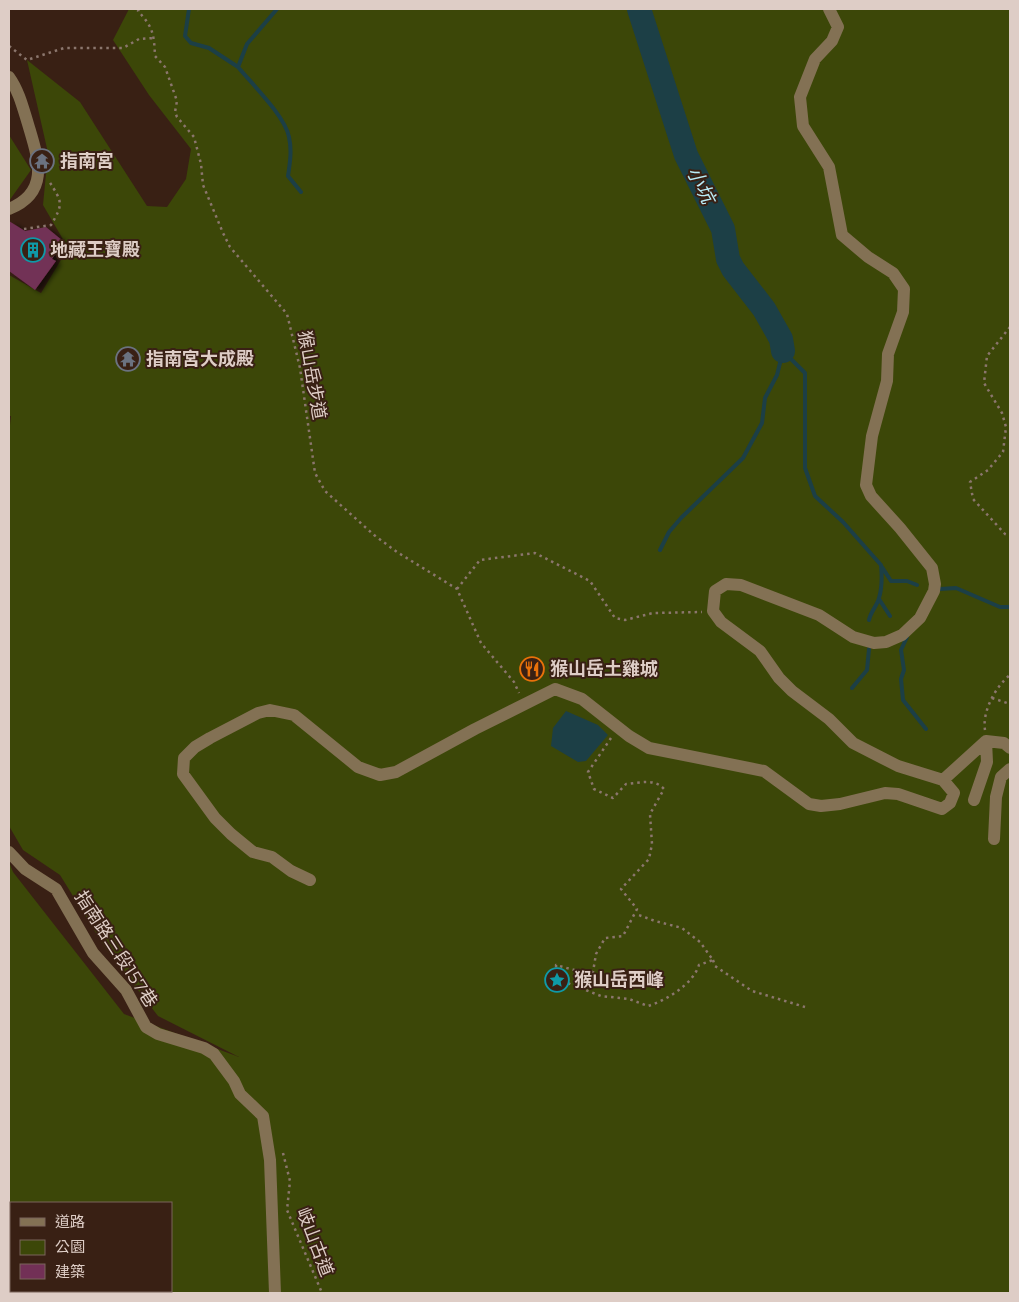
<svg xmlns="http://www.w3.org/2000/svg" width="1019" height="1302" viewBox="0 0 1019 1302" font-family="Montserrat,'Noto Sans TC',sans-serif">
	<style>
		.green { fill: #3c4708; fill-rule: evenodd }
		.water { fill: #1c3f46 }
		.lines { fill: none; stroke-linecap: round; stroke-linejoin: round }
		.stream { stroke: #1c3f46; stroke-width: 4 }
		.river { stroke: #1c3f46; stroke-width: 24 }
		.building { fill: #723056; filter: url(#shadow) }
		.path { stroke: #8b766d; stroke-width: 2.5; stroke-dasharray: 2.5 4; stroke-linecap: butt }
		.minor { stroke: #837154; stroke-width: 12 }
		.labels { text-anchor: middle; dominant-baseline: central; stroke-width: 4; stroke-linejoin: round; paint-order: stroke }
		.poi-label { font-size: 18px; font-weight: bold; fill: #decdc6; stroke: #392014; text-anchor: start }
		.street-label { font-size: 18px; fill: #decdc6; stroke: #392014 }
		.water-label { font-size: 19px; font-style: italic; fill: #b9ecf7; stroke: #392014 }
	</style>
	<defs>
		<filter id="shadow"><feDropShadow dx="5.5" dy="3" stdDeviation="2.5" flood-color="#0009"/></filter>
	</defs>
	<rect width="100%" height="100%" fill="#392014"/>
	<!-- green -->
	<path class="green" d="M 129,9 L 1010,9 L 1010,1293 L 9,1293 L 9,862 L 13,872 L 124,1014 L 239,1057 L 158,1016 L 106,949 L 60,875 L 23,850 L 9,826 L 9,434 L 11,416 L 9,416 L 9,275 L 41,293 L 68,248 L 43,205 L 48,153 L 27,60 L 80,102 L 147,206 L 167,207 L 186,179 L 191,149 L 149,95 L 113,40 ZM 11,1203 L 171,1203 L 171,1291 L 11,1291 Z
		M 9,135 L 31,170 L 9,201 Z"/>
	<!-- water -->
	<path class="water" d="M 566,711 L 598,725 L 608,735 L 586,761 L 578,762 L 551,746 L 553,728 Z"/>
	<g class="lines">
		<!-- stream -->
		<path class="stream" d="M 189,9 L 185,36 L 191,43 L 209,48 L 238,67
			M 277,9 L 247,44 L 238,67 C 252,84 285,116 289,137 C 292,150 290,163 288,176 L 301,192
			M 783,351 L 805,373 L 805,468 L 815,496 L 843,522 L 881,565 C 882,575 882,588 879,598 C 877,606 871,611 869,620
			M 660,550 L 669,532 L 681,518 L 743,458 L 762,423 L 765,398 L 777,375 L 783,351
			M 882,567 L 891,581 L 907,581 L 917,585
			M 940,589 L 956,588 L 1000,607 L 1010,607
			M 879,599 L 890,616
			M 907,637 L 901,650 L 904,670 L 901,679 L 903,700 L 926,729
			M 852,688 L 867,670 L 869,649"/>
		<!-- river -->
		<path class="river" d="M 639,9 L 686,155 L 723,229 L 728,259 L 733,269 L 764,309 L 781,339 L 783,351"/>
	</g>
	<!-- building -->
	<path class="building" d="M 9,221 L 25,231 L 46,227 L 63,241 L 52,259 L 56,261 L 35,290 L 9,271 Z"/>
	<g class="lines">
		<!-- path -->
		<path class="path" d="M 139,9 L 138,11 C 153,27 154,34 155,56 L 165,67 L 177,101 L 175,112 L 177,117 L 194,137 L 201,164 L 203,185 L 223,233 L 230,247 L 287,314 L 300,368 L 315,473 L 325,491 L 374,535 L 397,552 L 457,589 L 481,643 L 514,682 L 519,693
			M 9,46 L 27,60 L 64,48 L 123,48 L 139,39 L 154,38
			M 24,229 L 51,225 C 64,203 62,202 49,181
			M 1010,327 L 987,356 L 984,383 L 1002,413 L 1006,427 L 1003,452 L 988,470 L 970,482 L 973,499 L 1005,534 L 1010,536
			M 457,589 L 480,560 L 535,553 L 590,581 L 615,618 L 625,620 L 653,613 L 702,612
			M 992,698 L 1010,704
			M 985,730 C 982,711 996,686 1010,675
			M 611,738 L 588,772 L 594,789 L 613,798 L 626,784 C 640,783 654,778 664,789 L 650,814 L 652,844 L 649,859 L 621,889 L 637,909 L 623,936 L 605,938 L 596,954 L 593,972 L 585,973 L 556,965 L 557,979 L 601,996 L 629,999 L 648,1006 C 667,1000 693,984 699,965 L 713,960 L 700,942 L 682,928 L 655,921 L 636,914
			M 713,960 L 715,966 L 752,991 L 805,1007
			M 283,1153 L 290,1181 L 287,1210 L 322,1293"/>
		<!-- minor -->
		<path class="minor" d="M 9,77 C 19,91 23,108 28,124 C 38,158 51,192 9,209
			M 943,780 L 986,741 L 1004,743 L 1010,748
			M 974,800 L 987,762 L 986,741
			M 994,839 L 996,797 L 1001,777 L 1010,769
			M 9,852 L 25,869 L 56,889 L 93,953 L 126,990 L 146,1027 L 158,1034 L 204,1048 L 214,1054 L 234,1081 L 240,1094 L 263,1116 L 270,1160 L 275,1293
			M 310,880 L 291,871 L 272,857 L 253,852 L 231,834 L 215,818 L 183,774 L 184,758 L 195,747 L 210,738 L 258,713 L 270,710 L 294,715 L 358,767 L 380,775 L 396,772 L 475,729 L 555,689 L 582,699 L 629,736 L 649,748 L 764,771 L 809,804 L 821,806 L 840,804 L 885,793 L 898,794 L 942,809 L 950,803 L 954,793 L 943,780 L 898,766 L 853,743 L 829,719 L 792,691 L 779,678 L 760,651 L 721,622 L 713,611 L 715,591 L 726,584 L 741,585 L 819,615 L 853,637 L 874,643 L 886,642 L 902,635 L 920,618 L 934,591 L 935,584 L 932,568 L 900,528 L 871,496 L 866,485 L 872,436 L 887,381 L 888,354 L 903,312 L 904,289 L 893,273 L 868,257 L 842,235 L 829,167 L 803,126 L 800,97 L 815,59 L 832,41 L 838,27 L 829,9"/>
	</g>
	<!-- icons -->
	<defs>
		<g id="temple-ring" transform="scale(1.25)"><circle r="9.5" fill="#392014" stroke="#6b7280" stroke-width="1.5"/><path d="M0-6L5-2H3V0L6.5 2.5H4V6H1.5V3h-3V6H-4V2.5H-6.5L-3 0V-2H-5Z" fill="#6b7280"/></g>
		<g id="building-ring" transform="scale(1.25)"><circle r="9.5" fill="#392014" stroke="#0f9aa8" stroke-width="1.5"/><path d="M-4-6H4V6H1V3H-1V6H-4ZM-2.5-4.3h1.7v1.8h-1.7ZM.8-4.3h1.7v1.8H.8ZM-2.5-1h1.7V.8h-1.7ZM.8-1h1.7V.8H.8Z" fill="#0f9aa8"/></g>
		<g id="restaurant-ring" transform="scale(1.25)"><circle r="9.5" fill="#392014" stroke="#e8710a" stroke-width="1.5"/><path d="M-5-6h1v4h1v-4h1v4h1v-4h1v5L-1.5 .5V6h-2V.5L-5-1ZM5-6V6H3V1.5H1.5Q1.5-4 5-6Z" fill="#e8710a"/></g>
		<g id="sight-ring" transform="scale(1.25)"><circle r="9.5" fill="#392014" stroke="#0f9aa8" stroke-width="1.5"/><path d="M0-6L1.8-2.2L6-1.7L2.9 1.2L3.7 5.4L0 3.3L-3.7 5.4L-2.9 1.2L-6-1.7L-1.8-2.2Z" fill="#0f9aa8"/></g>
	</defs>
	<g fill-rule="evenodd">
		<use href="#temple-ring" x="42" y="161"/>
		<use href="#building-ring" x="33" y="250"/>
		<use href="#temple-ring" x="128" y="359"/>
		<use href="#restaurant-ring" x="532" y="669"/>
		<use href="#sight-ring" x="557" y="980"/>
	</g>
	<g class="labels">
		<!-- poi labels -->
		<g class="poi-label">
			<text x="60" y="161">指南宮</text>
			<text x="50" y="250">地藏王寶殿</text>
			<text x="146" y="359">指南宮大成殿</text>
			<text x="550" y="669">猴山岳土雞城</text>
			<text x="574" y="980">猴山岳西峰</text>
		</g>
		<!-- street labels -->
		<g class="street-label">
			<text transform="translate(312 375) rotate(80)">猴山岳步道</text>
			<text transform="translate(116 949) rotate(57)">指南路三段157巷</text>
			<text transform="translate(315 1242) rotate(69)">岐山古道</text>
		</g>
		<!-- water labels -->
		<g class="water-label">
			<text transform="translate(701 185) rotate(63)">小坑</text>
		</g>
	</g>
	<!-- border -->
	<rect width="1019" height="1302" fill="none" stroke="#decdc6" stroke-width="20"/>
	<!-- legend -->
	<rect x="10" y="1202" width="162" height="90" fill="#392014" stroke="#7b655b"/>
	<rect x="20" y="1218" width="25" height="8" fill="#837154" stroke="#7b655b"/>
	<text x="55" y="1227" font-size="15" fill="#decdc6">道路</text>
	<rect x="20" y="1240" width="25" height="15" fill="#3c4708" stroke="#7b655b"/>
	<text x="55" y="1252" font-size="15" fill="#decdc6">公園</text>
	<rect x="20" y="1264" width="25" height="15" fill="#723056" stroke="#7b655b"/>
	<text x="55" y="1277" font-size="15" fill="#decdc6">建築</text>
</svg>
